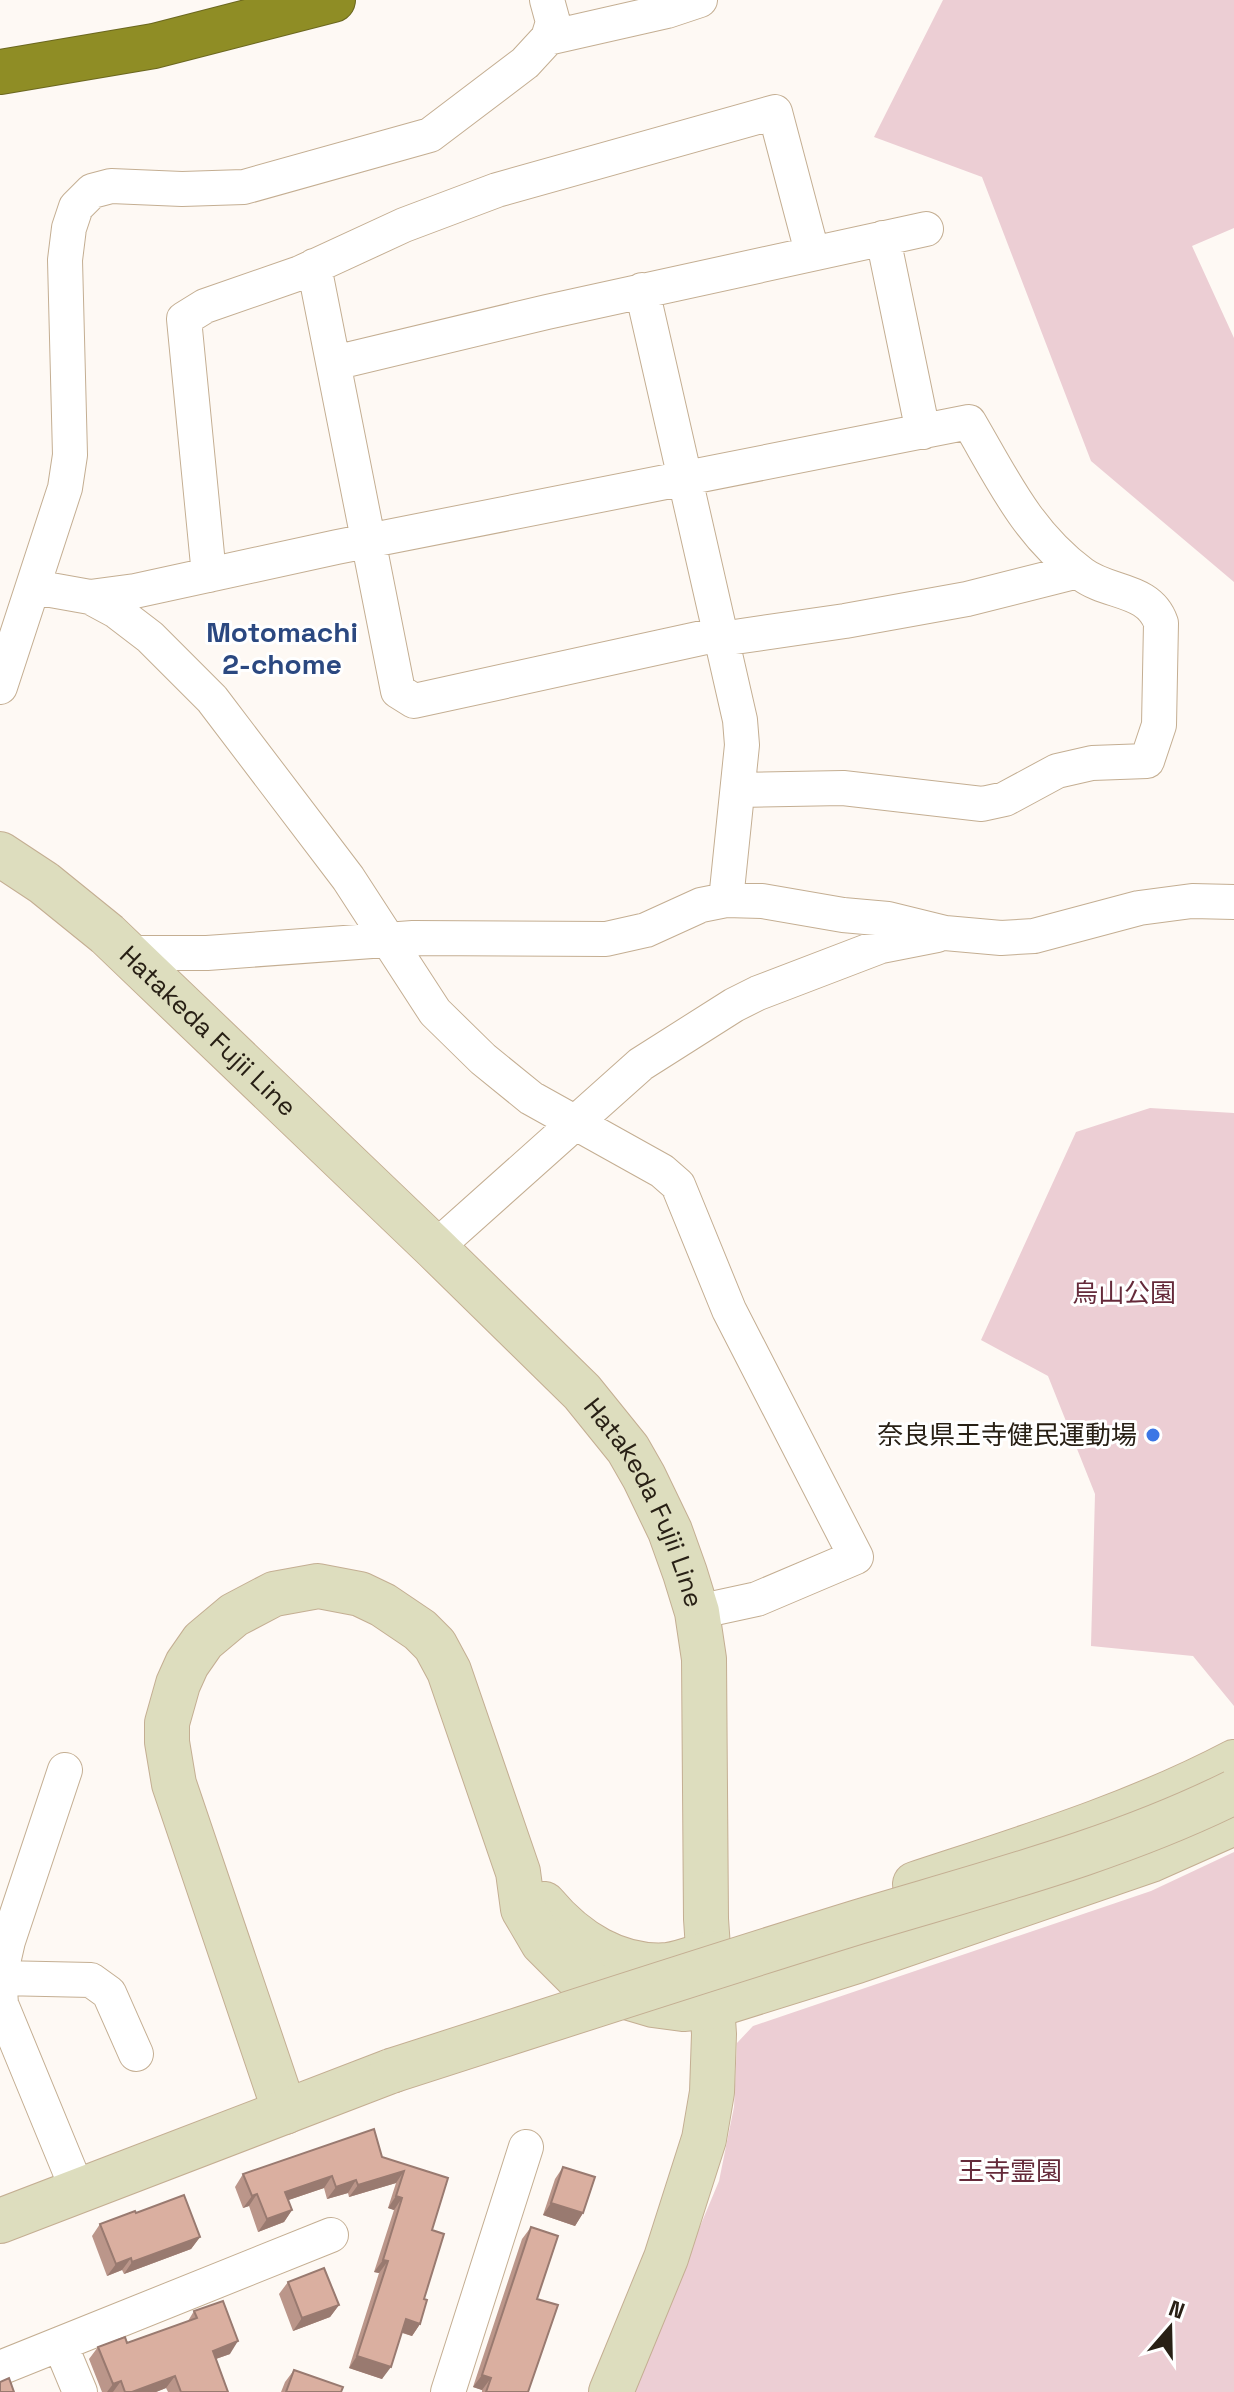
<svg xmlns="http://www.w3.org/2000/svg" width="1234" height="2392" viewBox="0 0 1234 2392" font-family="'Space Grotesk','Noto Sans JP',sans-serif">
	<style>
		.green { fill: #ecced4 }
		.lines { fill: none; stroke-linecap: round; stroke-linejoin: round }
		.street-casing { stroke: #c4ae92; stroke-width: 36 }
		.secondary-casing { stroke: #c4ae92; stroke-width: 46 }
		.highway-casing { stroke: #6b671f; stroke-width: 46 }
		.street { stroke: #fff; stroke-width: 34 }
		.secondary { stroke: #ddddbe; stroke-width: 44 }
		.highway { stroke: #8f8d25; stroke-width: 44 }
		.secondary-bridge-casing { stroke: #c4ae92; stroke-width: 46; stroke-linecap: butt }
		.secondary-bridge { stroke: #ddddbe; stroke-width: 44 }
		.wall { fill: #bb968a }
		.shaded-wall { fill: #997a70 }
		.building { fill: #daafa0; stroke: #997a70; stroke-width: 2 }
		.poi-dot { fill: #3c76e5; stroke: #fff; stroke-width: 3 }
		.labels { text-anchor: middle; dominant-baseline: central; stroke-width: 6; stroke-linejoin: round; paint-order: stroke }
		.street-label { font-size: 26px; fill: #282015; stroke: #fff }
		.park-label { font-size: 26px; fill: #652a3a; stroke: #fff }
		.poi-label { font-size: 26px; fill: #282015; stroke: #fff; text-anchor: end }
		.neighbourhood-label { font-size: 28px; font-weight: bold; fill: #2b4880; stroke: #fff }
	</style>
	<rect width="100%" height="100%" fill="#fef9f4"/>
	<!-- green -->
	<path class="green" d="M 943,0 L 1234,0 L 1234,228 L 1192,246 L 1234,338 L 1234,582 L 1091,461 L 982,177 L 874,137 Z
		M 1150,1108 L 1234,1113 L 1234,1706 L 1193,1656 L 1091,1646 L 1095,1494 L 1048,1376 L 981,1340 L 1076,1132 Z
		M 1234,1852 L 1234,2392 L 631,2392 L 719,2181 L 734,2107 L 737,2043 L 753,2026 L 1151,1891 Z"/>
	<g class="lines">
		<!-- street casing -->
		<g class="street-casing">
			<path id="street" d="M 548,38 L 667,11 L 700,0
				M 883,238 L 923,432
				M 314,266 L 398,691 L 414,701 L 720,634
				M 642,290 L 740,720 L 742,745 L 726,900
				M 334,363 L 547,312 L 926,229
				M 209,575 L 184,319 L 205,306 L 300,273 L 404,225 L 497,190 L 775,112 L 812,252
				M 34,587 L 90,597 L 135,591 L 337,547 L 969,422 C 1003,480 1027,533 1082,574 C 1108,594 1149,588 1161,623 L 1159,725 L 1147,761 L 1092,763 L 1057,771 L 1005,799 L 982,804 L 843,788 L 738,790
				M 90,597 L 116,611 L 150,637 L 212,699 L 348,878 L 435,1012 L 483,1059 L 531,1098 L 662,1171 L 678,1185 L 729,1310 L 856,1557 L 757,1599 L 697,1612
				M 721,639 L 845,621 L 967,599 L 1078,571
				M 0,687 L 65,488 L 70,455 L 65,260 L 69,228 L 76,207 L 92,191 L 111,186 L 182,189 L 244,187 L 430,135 L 525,63 L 548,38 L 553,22 L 547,0
				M 127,953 L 207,953 L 413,938 L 606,939 L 646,930 L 701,905 L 726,900 L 762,901 L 843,915 L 888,919 L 945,933 L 1001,938 L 1034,936 L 1139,908 L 1192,901 L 1234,902
				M 435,1248 L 641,1064 L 734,1005 L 758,993 L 881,946 L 937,935
				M 0,1976 L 8,1941 L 65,1770
				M 0,1978 L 91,1980 L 109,1993 L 136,2054
				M 0,1990 L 1,2004 L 78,2191
				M 60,2344 L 80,2392
				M 0,2368 L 331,2235
				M 448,2392 L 526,2147"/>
		</g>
		<!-- secondary casing -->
		<g class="secondary-casing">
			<g id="secondary">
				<path id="s1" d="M 0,854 L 44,883 L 107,934 L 435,1248 L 582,1392 L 628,1449 L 644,1477 L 670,1531 L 685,1573 L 697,1612 L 704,1659 L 706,1919 L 714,2034 L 712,2092 L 704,2139 L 666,2258 L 611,2392"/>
				<path d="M 915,1884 C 1024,1848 1133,1815 1234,1762"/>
				<path d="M 544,1904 C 575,1941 618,1969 668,1965 C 681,1963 697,1957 710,1953"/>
				<path d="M 285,2112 L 174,1784 L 167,1742 L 167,1723 L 178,1684 L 187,1664 L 203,1641 L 234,1615 L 274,1594 L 318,1586 L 360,1594 L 383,1605 L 420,1630 L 435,1645 L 449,1671 L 518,1872 L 523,1909 L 543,1943 L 577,1977 L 609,1992 L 653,2005 L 683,2009 L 713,2006 L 857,1961 L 1151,1860 L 1234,1823"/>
				<path d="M 0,2221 L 391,2071"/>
			</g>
		</g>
		<!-- highway casing -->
		<g class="highway-casing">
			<path id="highway" d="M 0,72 L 154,46 L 333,0"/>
		</g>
		<!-- street -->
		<use href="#street" class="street"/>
		<!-- secondary -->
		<use href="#secondary" class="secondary"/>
		<!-- highway -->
		<use href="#highway" class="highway"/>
		<!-- secondary-bridge casing -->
		<g class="secondary-bridge-casing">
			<path id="secondary-bridge" d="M 391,2071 C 547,2021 702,1970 858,1922 C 984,1884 1115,1851 1234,1792"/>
		</g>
		<!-- secondary-bridge -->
		<use href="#secondary-bridge" class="secondary-bridge"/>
	</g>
	<!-- wall -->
	<path class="wall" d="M 382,2157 L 448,2178 L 432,2230 L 420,2324 L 412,2336 L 402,2333 L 382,2379 L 349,2368 L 379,2273 L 374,2272 L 394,2210 L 388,2208 L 396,2183 L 349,2197 L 348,2193 L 327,2199 L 324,2188 L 288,2200 L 292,2210 L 284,2222 L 258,2232 L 249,2206 L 243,2208 L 235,2187 L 243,2174 Z
		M 563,2167 L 583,2213 L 575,2226 L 543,2215 L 555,2179 Z
		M 136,2213 L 200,2237 L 191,2249 L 124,2274 L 122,2270 L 107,2276 L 92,2236 L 100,2224 Z
		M 531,2227 L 537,2299 L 528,2392 L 482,2392 L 482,2390 L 473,2387 L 522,2239 Z
		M 288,2282 L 339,2305 L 330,2317 L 293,2331 L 279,2294 Z
		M 194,2311 L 230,2354 L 216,2359 L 228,2392 L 168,2392 L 166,2388 L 156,2392 L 102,2392 L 89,2359 L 98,2347 L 127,2343 L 188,2321 Z
		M 294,2370 L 341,2392 L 281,2392 L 285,2382 Z"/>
	<!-- shaded-wall -->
	<path class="shaded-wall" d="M 404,2171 L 396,2183 L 349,2197 L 358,2185 Z
		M 332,2176 L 324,2188 L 277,2204 L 285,2192 Z
		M 356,2180 L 348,2193 L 327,2199 L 336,2187 Z
		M 257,2194 L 249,2206 L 243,2208 L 252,2196 Z
		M 396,2196 L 402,2198 L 394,2210 L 388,2208 Z
		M 551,2203 L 583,2213 L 575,2226 L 543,2215 Z
		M 292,2210 L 284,2222 L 258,2232 L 267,2219 Z
		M 200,2237 L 191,2249 L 124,2274 L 132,2262 Z
		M 131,2258 L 122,2270 L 107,2276 L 116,2264 Z
		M 383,2260 L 388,2261 L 379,2273 L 374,2272 Z
		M 339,2305 L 330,2317 L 293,2331 L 302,2318 Z
		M 406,2319 L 420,2324 L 412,2336 L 398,2331 Z
		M 238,2341 L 230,2354 L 204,2363 L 213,2351 Z
		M 357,2356 L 391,2367 L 382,2379 L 349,2368 Z
		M 482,2375 L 491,2378 L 482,2390 L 473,2387 Z
		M 175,2376 L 166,2388 L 156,2392 L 132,2392 Z
		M 121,2381 L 113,2392 L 107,2392 L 113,2384 Z"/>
	<!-- building -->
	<path class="building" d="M 374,2129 L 382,2157 L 448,2178 L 432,2230 L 444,2234 L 424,2299 L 427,2300 L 420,2324 L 406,2319 L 391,2367 L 357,2356 L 388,2261 L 383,2260 L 402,2198 L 396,2196 L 404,2171 L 358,2185 L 356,2180 L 336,2187 L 332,2176 L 285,2192 L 292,2210 L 267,2219 L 257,2194 L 252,2196 L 243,2174 Z
		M 563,2167 L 595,2177 L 583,2213 L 551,2203 Z
		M 184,2195 L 200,2237 L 132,2262 L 131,2258 L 116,2264 L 100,2224 L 135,2211 L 136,2213 Z
		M 531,2227 L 558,2236 L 537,2299 L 558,2305 L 528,2392 L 486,2392 L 491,2378 L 482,2375 Z
		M 324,2268 L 339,2305 L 302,2318 L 288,2282 Z
		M 223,2301 L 238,2341 L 213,2351 L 228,2392 L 181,2392 L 175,2376 L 132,2392 L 125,2392 L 121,2381 L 113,2384 L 98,2347 L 125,2337 L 127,2343 L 197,2318 L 194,2311 Z
		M 294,2370 L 343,2387 L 341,2392 L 286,2392 Z
		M 9,2378 L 14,2392 L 0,2392 L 0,2382 Z"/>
	<!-- markers -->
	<circle class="poi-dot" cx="1153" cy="1435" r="8"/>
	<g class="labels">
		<!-- street labels -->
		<g class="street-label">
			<text stroke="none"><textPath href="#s1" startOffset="274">Hatakeda Fujii Line</textPath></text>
			<text stroke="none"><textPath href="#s1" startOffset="922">Hatakeda Fujii Line</textPath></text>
		</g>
		<!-- park labels -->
		<g class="park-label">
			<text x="1124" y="1293">烏山公園</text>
			<text x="1010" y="2171">王寺霊園</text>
		</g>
		<!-- poi labels -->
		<g class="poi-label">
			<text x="1137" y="1435">奈良県王寺健民運動場</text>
		</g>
		<!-- neighbourhood labels -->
		<g class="neighbourhood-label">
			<text x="282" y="632">Motomachi<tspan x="282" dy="32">2-chome</tspan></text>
		</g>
	</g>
	<!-- north arrow -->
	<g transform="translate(1170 2328) rotate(20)" stroke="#ffffff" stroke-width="6" paint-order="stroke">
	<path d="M0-6L14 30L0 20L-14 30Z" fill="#282015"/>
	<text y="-12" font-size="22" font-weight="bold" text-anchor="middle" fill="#282015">N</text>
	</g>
</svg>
